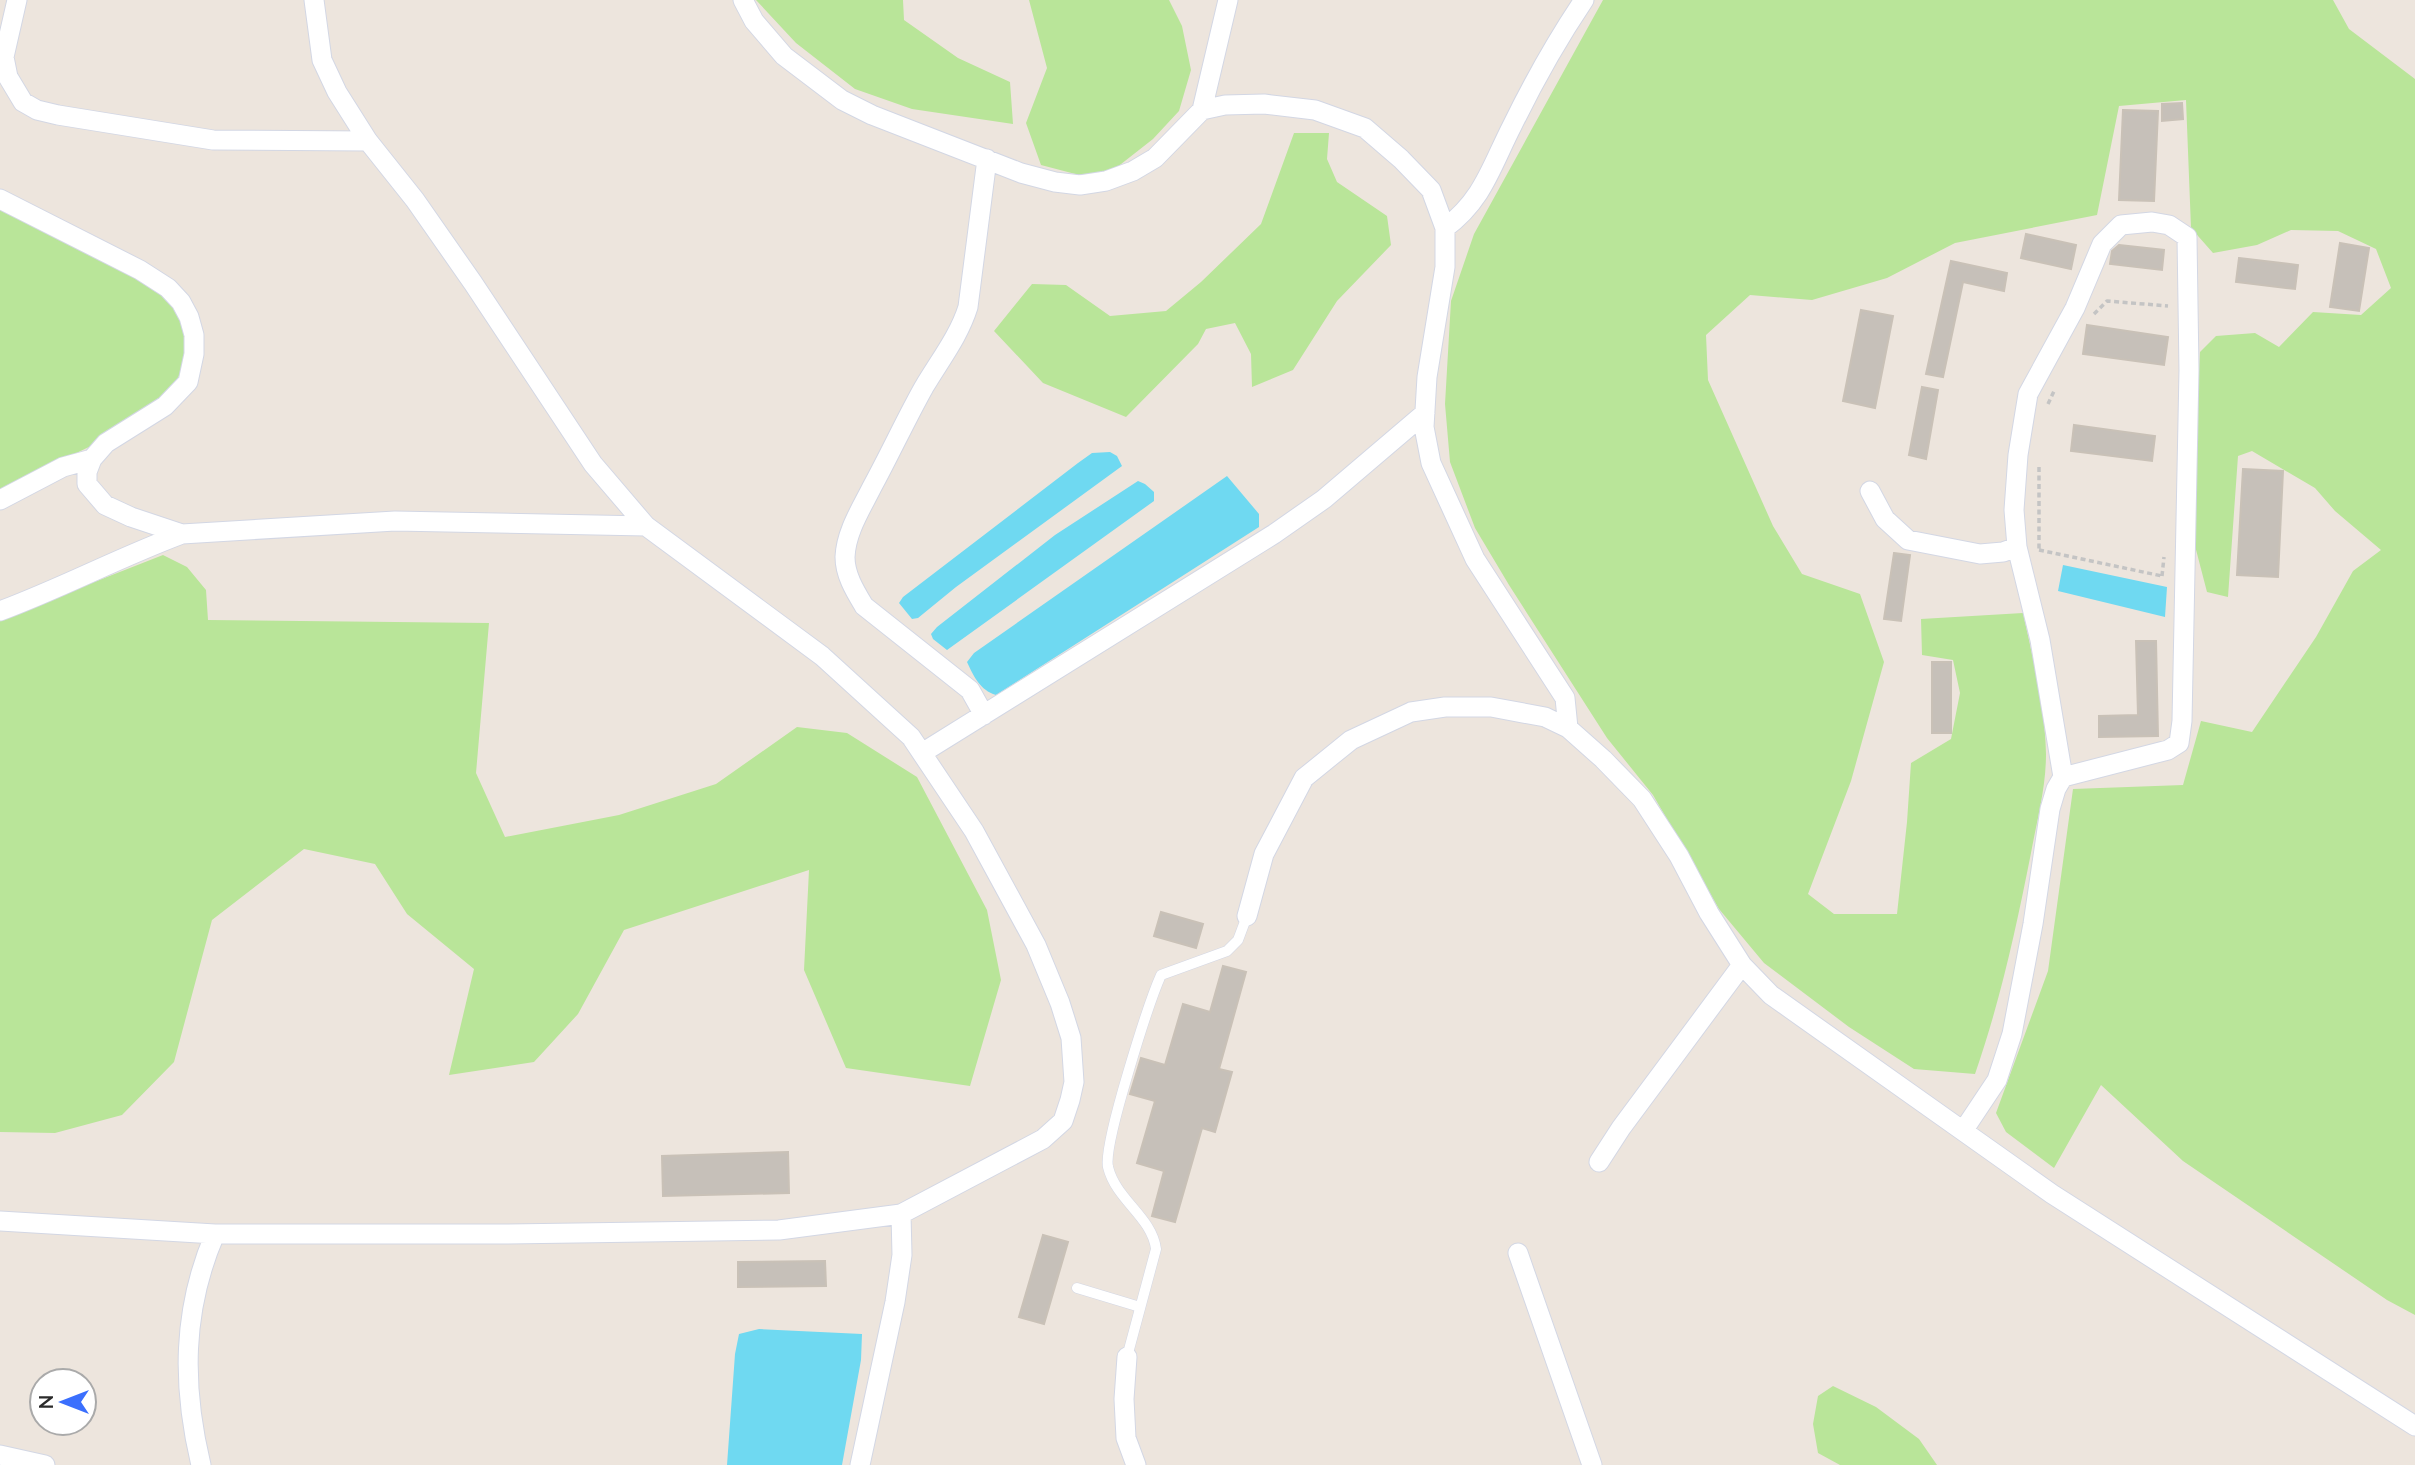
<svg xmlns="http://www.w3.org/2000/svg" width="2415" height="1465" viewBox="0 0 2415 1465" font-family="Lato,sans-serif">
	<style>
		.green { fill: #b9e599 }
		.water { fill: #6fd9f1 }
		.building { fill: #c6c0b9; stroke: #c9c1b7; stroke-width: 2 }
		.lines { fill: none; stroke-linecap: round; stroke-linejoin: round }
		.lane-casing { stroke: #d3d7e4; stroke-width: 11 }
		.street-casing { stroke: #d3d7e4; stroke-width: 21 }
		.path { stroke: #c4c4c4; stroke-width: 3.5; stroke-dasharray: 5 3.5; stroke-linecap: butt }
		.lane { stroke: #fff; stroke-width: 10 }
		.street { stroke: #fff; stroke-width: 19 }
	</style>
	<rect width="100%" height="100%" fill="#ede5dd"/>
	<!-- green -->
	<path class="green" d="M 756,0 L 903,0 L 904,20 L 958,58 L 1010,82 L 1013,124 L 912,109 L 855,89 L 796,43 Z
		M 1029,0 L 1169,0 L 1182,26 L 1191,70 L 1179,111 L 1153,139 L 1116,168 L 1083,176 L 1041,165 L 1026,123 L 1047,68 Z
		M 1603,0 L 2333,0 L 2349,29 L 2415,79 L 2415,1315 L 2387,1300 L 2183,1161 L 2101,1085 L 2054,1168 L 2006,1132 L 1996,1113 L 2048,971 L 2073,789 L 2183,785 L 2201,721 L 2252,732 L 2316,637 L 2353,571 L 2381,550 L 2335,511 L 2315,488 L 2252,451 L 2238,456 L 2228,597 L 2207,592 L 2194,542 L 2195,451 L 2200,352 L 2216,336 L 2255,333 L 2279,347 L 2313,312 L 2361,315 L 2391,288 L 2376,249 L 2338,231 L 2291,230 L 2257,245 L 2213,253 L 2191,228 L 2186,100 L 2119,106 L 2097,215 L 1955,243 L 1887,278 L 1812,300 L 1750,295 L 1706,335 L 1708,380 L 1773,526 L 1802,574 L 1860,594 L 1884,662 L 1851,781 L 1808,894 L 1834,914 L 1897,914 L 1907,822 L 1911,763 L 1951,739 L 1960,693 L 1953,660 L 1922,655 L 1921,619 L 2023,613 C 2033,659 2045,706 2046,754 C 2046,788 2037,820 2031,853 C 2016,929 2000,1002 1975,1074 L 1914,1069 L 1849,1027 L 1764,963 L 1719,909 L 1653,795 L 1607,738 L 1509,585 L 1475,528 L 1450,462 L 1445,404 L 1451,301 L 1474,234 Z
		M 1294,133 L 1329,133 L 1327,159 L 1337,182 L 1387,216 L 1391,245 L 1337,301 L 1293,370 L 1252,387 L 1251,354 L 1235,323 L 1206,329 L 1198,344 L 1126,417 L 1043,383 L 994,331 L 1032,284 L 1066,285 L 1110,316 L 1166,311 L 1201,282 L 1261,224 Z
		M 0,210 L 140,280 L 175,304 L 185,326 L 188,349 L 183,369 L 170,391 L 95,444 L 0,490 Z
		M 163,555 L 187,567 L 206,590 L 208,620 L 489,623 L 476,773 L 505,837 L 619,815 L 716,784 L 797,727 L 847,733 L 917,777 L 987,910 L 1001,980 L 970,1086 L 846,1068 L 804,970 L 809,870 L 624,930 L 578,1014 L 534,1062 L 449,1075 L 474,969 L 407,914 L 375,864 L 304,849 L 212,920 L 174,1062 L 122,1115 L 55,1133 L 0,1132 L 0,619 Z
		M 1833,1386 L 1876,1407 L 1919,1439 L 1937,1465 L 1840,1465 L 1818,1453 L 1813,1424 L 1818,1396 Z"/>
	<!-- water -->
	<path class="water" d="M 1110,452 L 1117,456 L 1122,466 L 956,587 L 918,618 L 912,619 L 899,603 L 903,597 L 1078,463 L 1092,453 Z
		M 1227,476 L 1259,514 L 1259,527 L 996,695 C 980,690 974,677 967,662 L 974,653 Z
		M 1138,481 L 1145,484 L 1154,492 L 1154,501 L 947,650 L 933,639 L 931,634 L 937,627 L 1055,535 Z
		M 2063,565 L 2167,587 L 2165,617 L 2058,591 Z
		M 759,1329 L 862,1334 L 861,1360 L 842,1465 L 727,1465 L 735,1354 L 739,1334 Z"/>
	<!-- building -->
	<path class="building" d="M 2182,103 L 2183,119 L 2162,121 L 2162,104 Z
		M 2123,110 L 2158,111 L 2154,201 L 2119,200 Z
		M 2026,234 L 2076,245 L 2071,269 L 2021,258 Z
		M 2340,243 L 2369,248 L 2359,311 L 2330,307 Z
		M 2119,245 L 2164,250 L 2162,270 L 2110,264 L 2112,251 Z
		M 2239,258 L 2298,265 L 2295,289 L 2236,282 Z
		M 1951,261 L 2007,273 L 2004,291 L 1963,282 L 1943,377 L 1926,374 Z
		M 1861,310 L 1893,316 L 1875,408 L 1843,401 Z
		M 2087,325 L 2168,337 L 2164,365 L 2083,354 Z
		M 1922,387 L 1938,390 L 1926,459 L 1909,455 Z
		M 2074,425 L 2155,436 L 2152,461 L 2071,451 Z
		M 2243,469 L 2283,471 L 2278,577 L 2237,575 Z
		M 1894,553 L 1910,555 L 1901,621 L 1884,619 Z
		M 2136,641 L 2156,641 L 2158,736 L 2099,737 L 2099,716 L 2138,715 Z
		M 1932,662 L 1951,662 L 1951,733 L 1932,733 Z
		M 1161,912 L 1203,924 L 1196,948 L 1154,936 Z
		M 1223,966 L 1246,972 L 1219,1069 L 1232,1072 L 1215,1132 L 1202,1128 L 1175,1222 L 1152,1216 L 1164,1171 L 1137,1163 L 1155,1101 L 1130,1094 L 1141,1058 L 1165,1065 L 1183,1004 L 1210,1012 Z
		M 788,1152 L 789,1193 L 663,1196 L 662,1156 Z
		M 1043,1235 L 1068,1242 L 1044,1324 L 1019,1317 Z
		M 825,1261 L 826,1286 L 738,1287 L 738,1262 Z"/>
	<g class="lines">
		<!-- lane casing -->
		<g class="lane-casing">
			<path id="lane" d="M 1077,1288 L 1140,1307
				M 1127,1357 L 1156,1249 C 1152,1217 1116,1200 1108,1167 C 1103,1144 1149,1002 1161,975 L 1227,951 L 1238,940 L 1247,916"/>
		</g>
		<!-- street casing -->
		<g class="street-casing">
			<path id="street" d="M 17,0 L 4,57 L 8,77 L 23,102 L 37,110 L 58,115 L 213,140 L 368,141
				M 743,0 L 754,21 L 784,56 L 842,100 L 872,115 L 1021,173 L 1055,182 L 1080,185 L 1106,181 L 1133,171 L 1155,158 L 1202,110 L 1225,105 L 1264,104 L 1315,110 L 1365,128 L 1401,159 L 1431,190 L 1445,228 L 1445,267 L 1427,377 L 1424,427 L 1431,463 L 1475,559 L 1565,698 L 1568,728
				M 1202,110 L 1228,0
				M 0,199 L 140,270 L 168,288 L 181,302 L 189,317 L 194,335 L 194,354 L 188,382 L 165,406 L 106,443 L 92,459 L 87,472 L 87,484 L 105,505 L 131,517 L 182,534 L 395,521 L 646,526
				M 1445,228 C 1483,200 1491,167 1512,126 C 1533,83 1557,40 1584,0
				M 1870,491 L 1885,519 L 1908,540 L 1980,554 L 2003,552 L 2017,547 L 2014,510 L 2018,455 L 2028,394 L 2075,308 L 2102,244 L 2121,225 L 2152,222 L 2169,225 L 2187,237 L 2189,370 L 2182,721 L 2179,743 L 2168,750 L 2063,777 L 2056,789 L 2050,809 L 2033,924 L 2012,1034 L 1997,1080 L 1963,1131
				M 0,500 L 63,467 L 92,459
				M 2017,547 L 2040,640 L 2063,777
				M 0,611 C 62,588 120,557 182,534
				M 984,715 L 970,690 L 864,606 C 855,591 845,575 845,557 C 846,532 861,509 872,487 C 890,454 906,419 924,387 C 940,360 959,336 968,307 L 987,159
				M 922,753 L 1274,534 L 1324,499 L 1425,413
				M 1247,916 L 1264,854 L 1304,778 L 1351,740 L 1411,712 L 1445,707 L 1491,707 L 1545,717 L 1568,728 L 1603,759 L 1642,799 L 1679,856 L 1709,913 L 1742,965 L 1771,995 L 2052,1194 L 2415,1426
				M 1599,1162 L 1621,1128 L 1742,965
				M 0,1221 L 215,1234 L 506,1234 L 779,1230 L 901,1214 L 1043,1139 L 1063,1121 L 1070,1100 L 1074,1082 L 1071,1038 L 1060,1003 L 1036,945 L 974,831 L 911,737 L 822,656 L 646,526 L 593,464 L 473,283 L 415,200 L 368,141 L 337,92 L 322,60 L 314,0
				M 1518,1253 L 1592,1465
				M 1127,1357 L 1124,1399 L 1126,1438 L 1136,1465
				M 0,1455 L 45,1465
				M 201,1465 C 182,1386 182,1310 215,1234
				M 860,1465 L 895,1302 L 902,1255 L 901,1214"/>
		</g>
		<!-- path -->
		<path class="path" d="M 2094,314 L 2107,301 L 2168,306
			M 2048,404 L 2055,389
			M 2039,467 L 2039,550
			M 2039,550 L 2162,576
			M 2162,576 L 2164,557"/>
		<!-- lane -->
		<use href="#lane" class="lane"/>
		<!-- street -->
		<use href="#street" class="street"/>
	</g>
	<!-- north arrow -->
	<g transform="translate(63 1402) rotate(270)"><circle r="33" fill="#ffffff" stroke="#aaaaaa" stroke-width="2"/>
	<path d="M0-5L12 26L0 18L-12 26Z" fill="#3b6ffd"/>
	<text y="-10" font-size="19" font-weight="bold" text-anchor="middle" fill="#2b2b2b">N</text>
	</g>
</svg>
